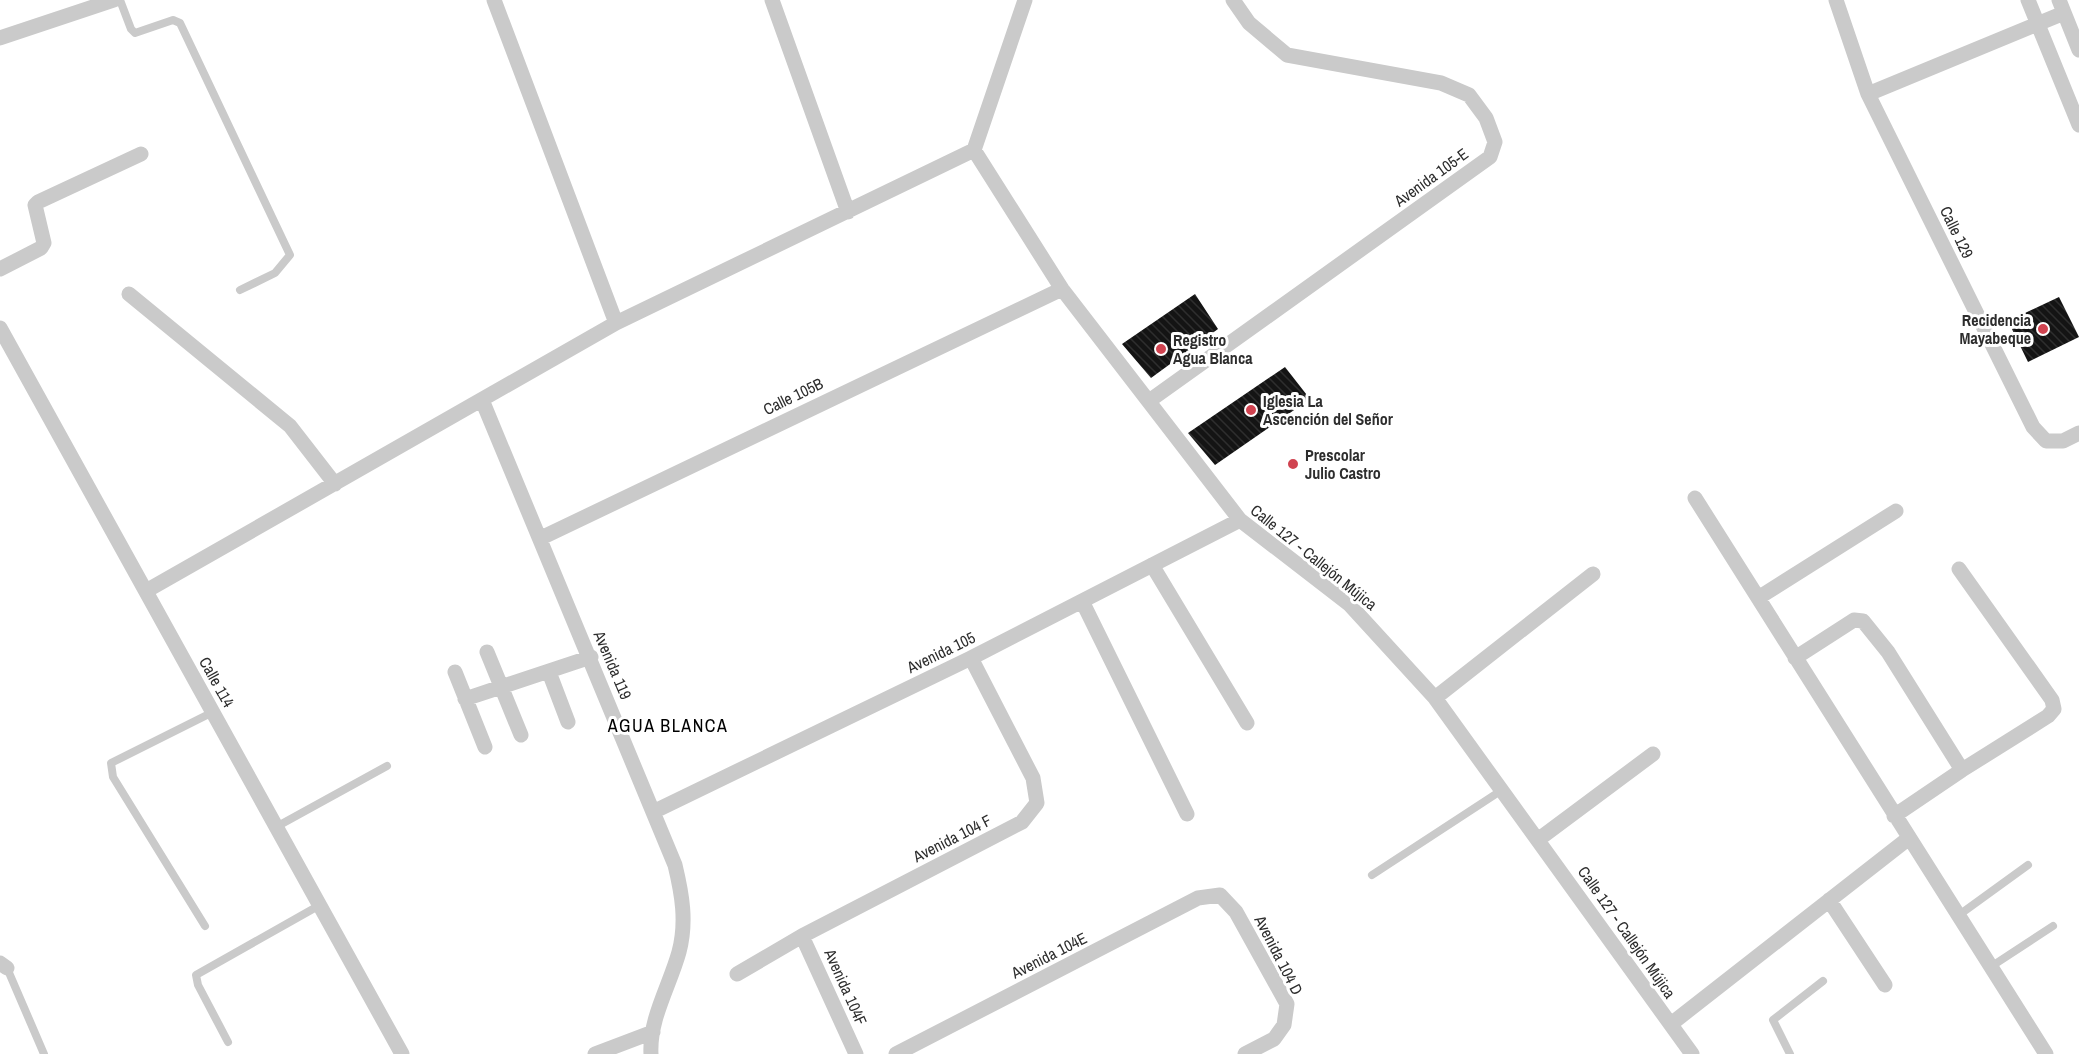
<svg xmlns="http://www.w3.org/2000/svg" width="2079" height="1054" viewBox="0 0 2079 1054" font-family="'Archivo Narrow',sans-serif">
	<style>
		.building { fill: url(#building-back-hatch) }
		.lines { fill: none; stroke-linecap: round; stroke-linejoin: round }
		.service { stroke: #cacaca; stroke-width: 8 }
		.minor { stroke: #cacaca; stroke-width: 15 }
		.poi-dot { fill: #d04350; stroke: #fff; stroke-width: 2 }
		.labels { text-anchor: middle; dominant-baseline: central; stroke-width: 6; stroke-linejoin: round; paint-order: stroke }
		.street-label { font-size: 16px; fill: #2d2d2d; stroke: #fff }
		.poi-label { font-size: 16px; font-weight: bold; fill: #2d2d2d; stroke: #fff; text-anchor: start }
		.neighbourhood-label { font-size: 18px; letter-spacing: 1.5px; fill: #000; stroke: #fff }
	</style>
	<defs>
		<pattern id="building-back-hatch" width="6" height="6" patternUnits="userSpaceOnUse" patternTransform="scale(1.5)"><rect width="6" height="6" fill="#141414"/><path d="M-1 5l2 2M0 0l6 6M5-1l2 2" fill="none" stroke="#2e2e2e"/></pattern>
	</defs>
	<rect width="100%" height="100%" fill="#fff"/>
	<!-- building -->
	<path class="building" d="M 1195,294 L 1218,329 L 1151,378 L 1122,344 Z
		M 2059,297 L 2079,337 L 2028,362 L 2008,321 Z
		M 1285,367 L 1310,399 L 1215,465 L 1188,433 Z"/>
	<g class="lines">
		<!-- service -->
		<path class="service" d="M 120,0 L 131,29 L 135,33 L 173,20 L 180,23 L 290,255 L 275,273 L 240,290
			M 276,827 L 387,766
			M 1372,875 L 1502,790
			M 1959,915 L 2028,865
			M 205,926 L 113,777 L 111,763 L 213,712
			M 1992,966 L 2053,926
			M 7,968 L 44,1054
			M 228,1042 L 198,985 L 196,975 L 320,905
			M 1790,1054 L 1773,1020 L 1823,981"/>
		<!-- minor -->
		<path class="minor" d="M 494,0 L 616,323
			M 772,0 L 848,212
			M 1025,0 L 974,150 L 1062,289 L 1240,520 L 1349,604 L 1435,698 L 1692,1054
			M 1836,0 L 1868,94 L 2033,427 L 2046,441 L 2063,441 L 2079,433
			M 2028,0 L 2079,125
			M 2059,0 L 2079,50
			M 0,38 L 114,0
			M 1868,94 L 2064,13
			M 0,269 L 41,248 L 44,243 L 35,205 L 38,202 L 141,154
			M 129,294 L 290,426 L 335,484
			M 0,328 L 402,1054
			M 482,400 L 675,865 C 682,894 687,922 679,952 C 670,985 649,1019 651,1054
			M 1149,401 L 1490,157 L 1495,142 L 1486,118 L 1469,95 L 1441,83 L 1287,55 L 1249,23 L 1233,0
			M 1695,498 L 2046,1054
			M 541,538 L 1062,289
			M 1152,565 L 1247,723
			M 146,591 L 616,323 L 974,150
			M 1758,598 L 1896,511
			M 1082,601 L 1187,814
			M 487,652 L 521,735
			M 1795,658 L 1854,620 L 1863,621 L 1888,652 L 1962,770
			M 455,672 L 485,747
			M 549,672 L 568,722
			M 1435,698 L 1593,574
			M 465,699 L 591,657
			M 655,811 L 971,658 L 1240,520
			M 1894,816 L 1962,770 L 2048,716 L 2054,709 L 2052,700 L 1959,569
			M 1539,839 L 1653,754
			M 1829,900 L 1885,985
			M 802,936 L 856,1054
			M 0,963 L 7,968
			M 737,974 L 802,936 L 1022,822 L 1037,803 L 1033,778 L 971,658
			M 1671,1024 L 1909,838
			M 595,1054 L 653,1032
			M 896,1054 L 1198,898 L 1220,895 L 1236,912 L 1287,1004 L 1284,1025 L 1274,1039 L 1245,1054"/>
	</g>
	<!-- markers -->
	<g class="poi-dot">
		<circle cx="2043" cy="329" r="6"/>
		<circle cx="1161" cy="349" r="6"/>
		<circle cx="1251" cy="410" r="6"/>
		<circle cx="1293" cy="464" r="6"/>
	</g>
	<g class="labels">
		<!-- street labels -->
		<g class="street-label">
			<text transform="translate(1431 177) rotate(-36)">Avenida 105-E</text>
			<text transform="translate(1957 232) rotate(64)">Calle 129</text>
			<text transform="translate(793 396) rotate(-26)">Calle 105B</text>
			<text transform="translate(1314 557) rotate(39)">Calle 127 - Callejón Mújica</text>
			<text transform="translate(941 652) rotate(-26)">Avenida 105</text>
			<text transform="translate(613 665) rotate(67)">Avenida 119</text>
			<text transform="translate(217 682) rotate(61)">Calle 114</text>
			<text transform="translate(952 838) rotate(-27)">Avenida 104 F</text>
			<text transform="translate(1627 932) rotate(55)">Calle 127 - Callejón Mújica</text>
			<text transform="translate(1049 955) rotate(-27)">Avenida 104E</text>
			<text transform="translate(1279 955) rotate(63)">Avenida 104 D</text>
			<text transform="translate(846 987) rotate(66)">Avenida 104F</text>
		</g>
		<!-- poi labels -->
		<g class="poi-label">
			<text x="2031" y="320" text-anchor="end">Recidencia<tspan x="2031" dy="18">Mayabeque</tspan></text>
			<text x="1173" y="340">Registro<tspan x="1173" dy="18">Agua Blanca</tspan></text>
			<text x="1263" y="401">Iglesia La<tspan x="1263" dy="18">Ascención del Señor</tspan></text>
			<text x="1305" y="455">Prescolar<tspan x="1305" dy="18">Julio Castro</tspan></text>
		</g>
		<!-- neighbourhood labels -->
		<g class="neighbourhood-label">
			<text x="668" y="725">AGUA BLANCA</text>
		</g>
	</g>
</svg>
